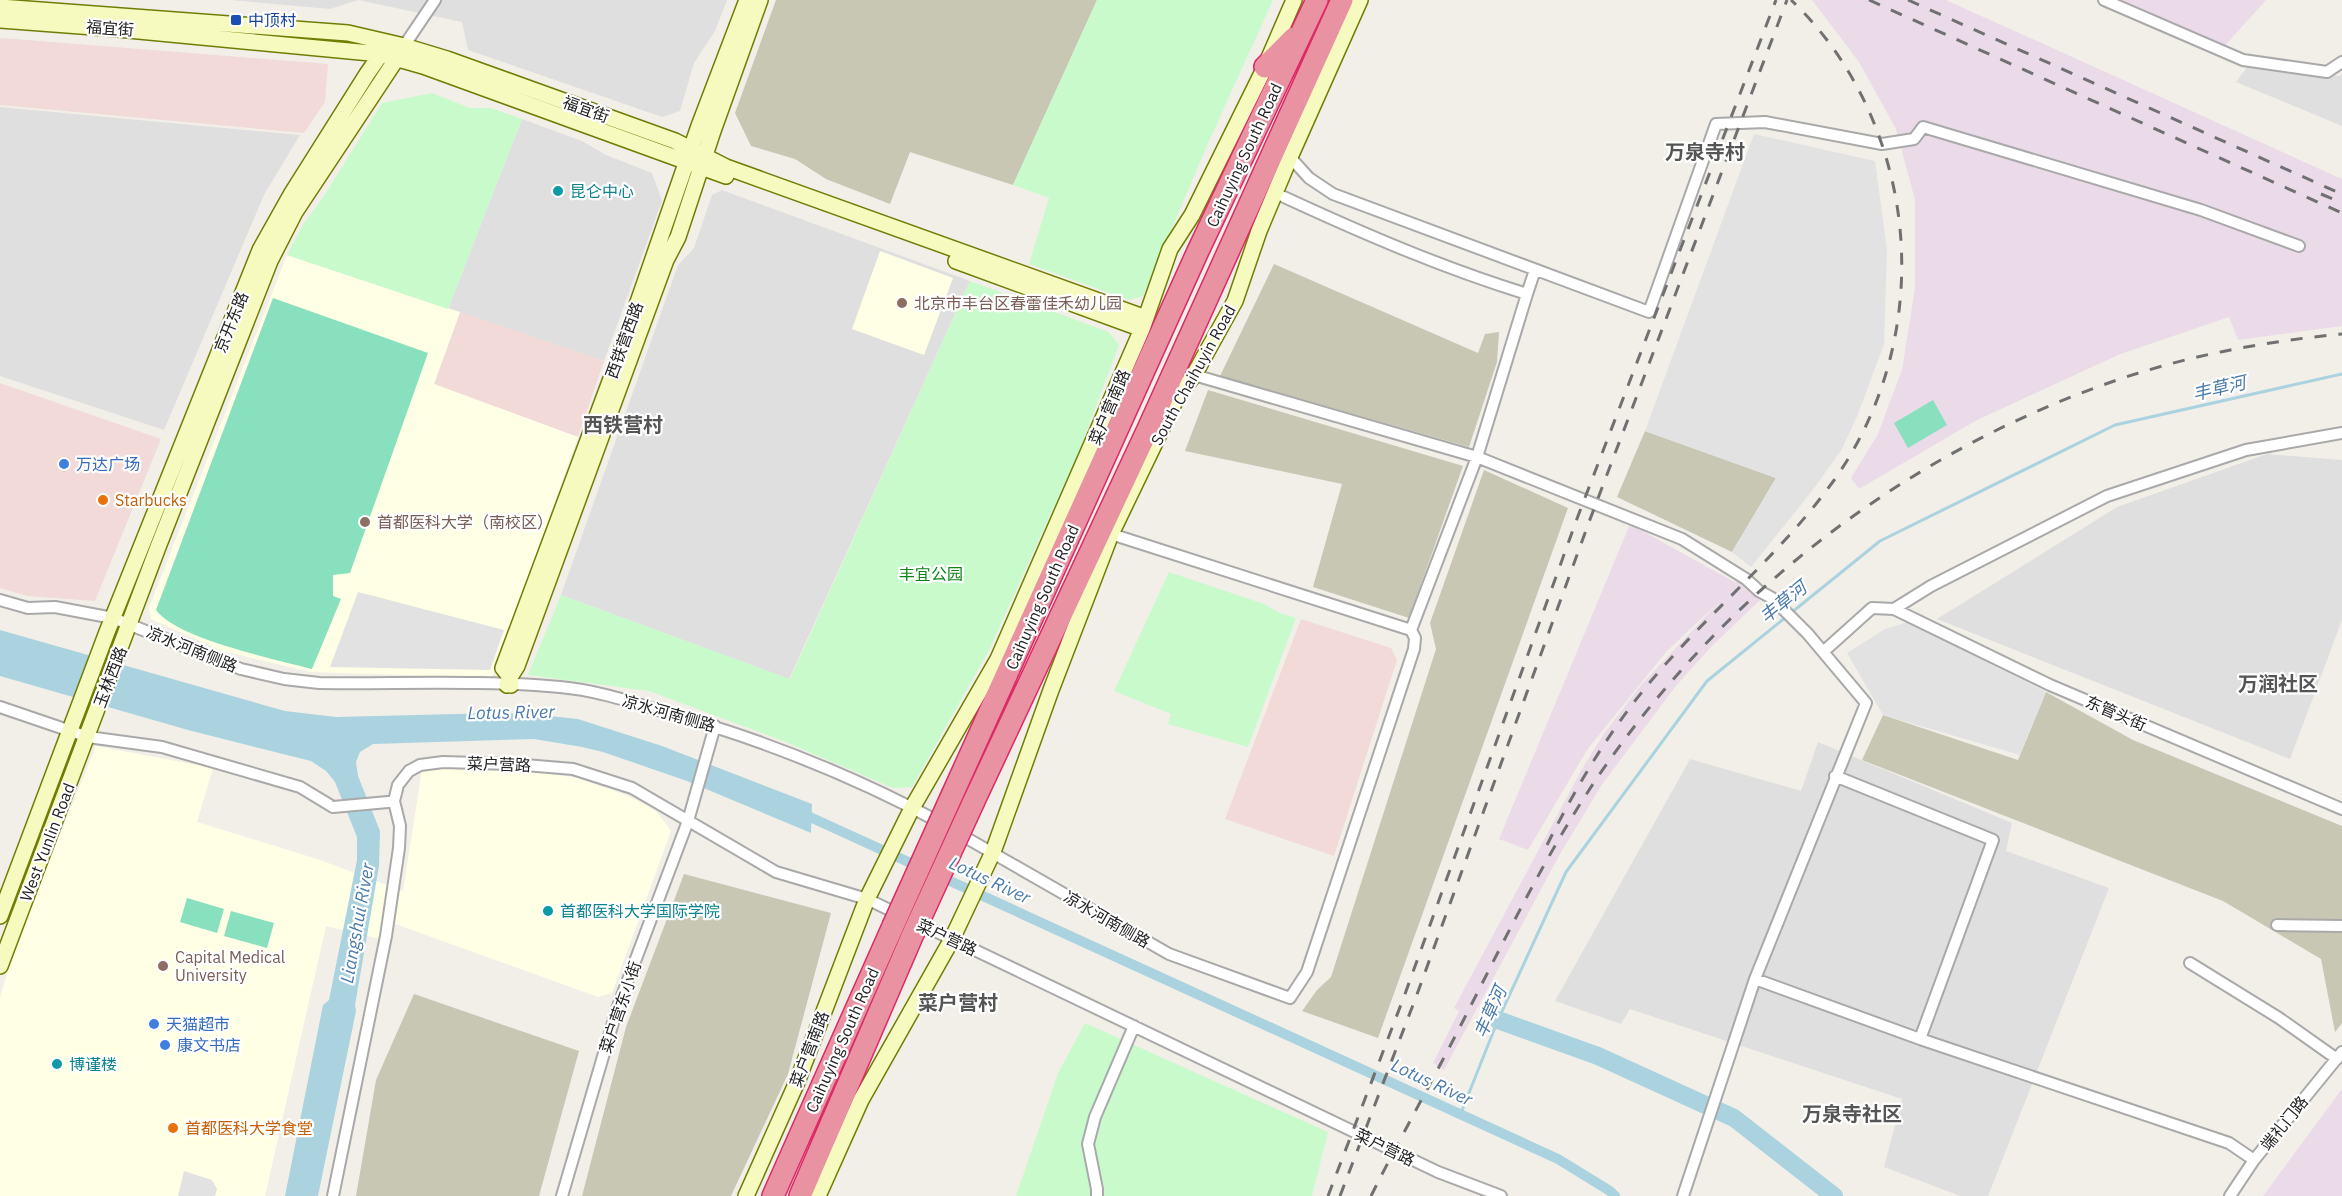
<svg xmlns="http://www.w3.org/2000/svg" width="2342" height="1196" viewBox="0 0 2342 1196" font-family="'IBM Plex Sans','Noto Sans SC',sans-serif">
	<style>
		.residential { fill: #e0dfdf }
		.commercial { fill: #f2dad9 }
		.industrial { fill: #ebdbe8 }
		.education { fill: #ffffe5 }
		.construction { fill: #c7c7b4 }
		.park { fill: #c8facc }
		.pitch { fill: #88e0be }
		.parking { fill: #e2e2e2 }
		.water { fill: #aad3df }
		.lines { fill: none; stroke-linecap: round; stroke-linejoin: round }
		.stream { stroke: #aad3df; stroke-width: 3 }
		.canal { stroke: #aad3df; stroke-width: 10 }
		.river { stroke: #aad3df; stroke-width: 18 }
		.street-casing { stroke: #a9a9a9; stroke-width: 14 }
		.secondary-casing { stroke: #707d05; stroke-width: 18 }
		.highway-casing { stroke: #dc2a67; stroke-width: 24 }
		.street { stroke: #fff; stroke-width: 10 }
		.secondary { stroke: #f7fabf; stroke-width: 15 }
		.highway { stroke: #e892a2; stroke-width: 21 }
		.rail { stroke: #707070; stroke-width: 3; stroke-dasharray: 12 12; stroke-linecap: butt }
		.street-bridge-casing { stroke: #a9a9a9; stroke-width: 14; stroke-linecap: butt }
		.highway-bridge-casing { stroke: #dc2a67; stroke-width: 24; stroke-linecap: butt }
		.street-bridge { stroke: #fff; stroke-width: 10 }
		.highway-bridge { stroke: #e892a2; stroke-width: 21 }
		.transit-dot { fill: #1a4fb4; stroke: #fff; stroke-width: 2 }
		.culture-dot { fill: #0f9aa8; stroke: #fff; stroke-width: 2 }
		.education-dot { fill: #8d6e63; stroke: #fff; stroke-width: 2 }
		.shop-dot { fill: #3f7fe0; stroke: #fff; stroke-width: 2 }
		.food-dot { fill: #e8710a; stroke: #fff; stroke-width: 2 }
		.labels { text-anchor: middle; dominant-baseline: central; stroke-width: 4.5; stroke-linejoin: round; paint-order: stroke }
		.transit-label { font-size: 16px; fill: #164399; stroke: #fff; text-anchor: start }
		.street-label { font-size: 16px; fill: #222; stroke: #fff }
		.culture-label { font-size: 16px; fill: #0d838f; stroke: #fff; text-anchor: start }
		.education-label { font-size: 16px; fill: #785e54; stroke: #fff; text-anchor: start }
		.shop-label { font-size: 16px; fill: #366cbe; stroke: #fff; text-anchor: start }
		.food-label { font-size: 16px; fill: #c56008; stroke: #fff; text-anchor: start }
		.park-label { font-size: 16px; fill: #0c8416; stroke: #fff }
		.water-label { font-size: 18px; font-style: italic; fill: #4a7aab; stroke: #fff }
		.quarter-label { font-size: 20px; font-weight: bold; fill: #555; stroke: #fff }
	</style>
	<rect width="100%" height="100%" fill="#f2efe9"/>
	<!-- residential -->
	<path class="residential" d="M 230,0 L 727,0 L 715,31 L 694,63 L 680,111 L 662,117 L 468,50 L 462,22 L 358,0 L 330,9 Z
		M 2248,66 L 2339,76 L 2342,74 L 2342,126 L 2236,82 Z
		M 0,107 L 300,135 L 264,195 L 164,430 L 0,376 Z
		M 522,119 L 582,141 L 606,155 L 652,173 L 662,201 L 604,361 L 448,309 Z
		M 722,190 L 970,281 L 789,679 L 561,595 L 678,265 L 694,248 L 712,195 Z
		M 2267,454 L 2342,460 L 2342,620 L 2290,759 L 1937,619 L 2117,507 Z
		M 1818,742 L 2012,823 L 2006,851 L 2109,888 L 1988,1196 L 1960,1196 L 1884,1167 L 1902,1099 L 1630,1009 L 1621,1024 L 1555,1001 L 1690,759 L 1801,791 Z"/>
	<!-- commercial -->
	<path class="commercial" d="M 2,38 L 328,64 L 325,102 L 304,133 L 0,105 L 0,39 Z
		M 460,312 L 604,361 L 578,437 L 434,384 Z
		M 0,383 L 161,439 L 95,601 L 27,596 L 0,588 Z
		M 1301,619 L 1391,648 L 1397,660 L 1334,856 L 1225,819 Z"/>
	<!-- industrial -->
	<path class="industrial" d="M 1812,0 L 1946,0 L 2342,179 L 2342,326 L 2238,340 L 2229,317 L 2118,355 L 1977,420 L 1859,489 L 1851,478 L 1878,434 L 1902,370 L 1915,288 L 1915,200 L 1896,129 L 1859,62 Z
		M 2116,0 L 2266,0 L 2223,48 Z
		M 1630,524 L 1736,583 L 1738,581 L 1760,600 L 1712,646 L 1675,687 L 1601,786 L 1560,854 L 1444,1070 L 1433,1063 L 1459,1011 L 1454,1008 L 1582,769 L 1603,735 L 1641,685 L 1720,601 L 1666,652 L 1587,750 L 1528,850 L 1499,839 Z
		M 2342,1089 L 2342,1196 L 2263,1196 Z"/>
	<!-- education -->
	<path class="education" d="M 880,251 L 953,278 L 924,355 L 852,329 Z
		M 287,255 L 460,312 L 434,384 L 578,437 L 492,678 L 311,672 L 223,651 L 151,619 L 149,608 Z
		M 96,746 L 213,768 L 197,822 L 320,860 L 403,891 L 422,770 L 470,766 L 532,771 L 577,778 L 621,793 L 642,803 L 657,812 L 671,831 L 612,993 L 598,997 L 387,921 L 380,939 L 326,926 L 265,1196 L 0,1196 L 0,997 L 18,938 Z"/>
	<!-- construction -->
	<path class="construction" d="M 776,0 L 1097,0 L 1013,185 L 910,152 L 890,204 L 826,179 L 795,159 L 751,146 L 735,113 Z
		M 1274,264 L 1478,353 L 1485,334 L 1499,332 L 1497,362 L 1469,447 L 1220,376 Z
		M 1208,390 L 1463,466 L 1409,618 L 1313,587 L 1342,484 L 1185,451 Z
		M 1645,431 L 1776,478 L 1732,552 L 1617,497 Z
		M 1484,470 L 1568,508 L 1378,1038 L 1302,1011 L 1317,990 L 1331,977 L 1436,649 L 1430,623 Z
		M 2046,692 L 2133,740 L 2342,826 L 2342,1023 L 2335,1032 L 2321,959 L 2223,901 L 1862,760 L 1883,715 L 2018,760 Z
		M 684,874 L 831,913 L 788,1074 L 731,1196 L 582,1196 L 626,1027 Z
		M 414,994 L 579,1051 L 539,1196 L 356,1196 L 376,1080 Z"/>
	<!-- park -->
	<path class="park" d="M 1097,0 L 1273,0 L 1209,141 L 1143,296 L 1129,300 L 1029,264 L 1049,198 L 1013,185 Z
		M 432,93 L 470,108 L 491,108 L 522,119 L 448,309 L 287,255 L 304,223 L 322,199 L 382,103 Z
		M 970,281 L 1109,332 L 1119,345 L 1080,449 L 989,650 L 912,787 L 893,788 L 786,742 L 649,691 L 528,675 L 561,595 L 790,679 Z
		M 1169,572 L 1264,604 L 1280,613 L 1296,618 L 1248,747 L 1168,724 L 1171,714 L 1114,691 Z
		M 1085,1023 L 1328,1132 L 1312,1196 L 1016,1196 L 1058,1073 Z"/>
	<!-- pitch -->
	<path class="pitch" d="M 273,298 L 428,353 L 350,573 L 333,575 L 333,596 L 341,599 L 312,669 C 275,659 177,639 156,610 Z
		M 1933,400 L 1947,425 L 1908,448 L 1894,423 Z
		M 187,898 L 224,909 L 217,933 L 180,922 Z
		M 231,911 L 274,923 L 267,948 L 224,936 Z"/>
	<!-- parking -->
	<path class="parking" d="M 1754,134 L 1875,161 L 1887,250 L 1884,344 L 1858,414 L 1842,449 L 1812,491 L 1751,567 L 1732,552 L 1776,478 L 1645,431 Z
		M 358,592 L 504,630 L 490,670 L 330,667 Z
		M 1908,622 L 2046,692 L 2020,755 L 1883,715 L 1847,653 L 1885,629 Z
		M 184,1171 L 212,1180 L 217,1189 L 215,1196 L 178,1196 Z"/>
	<!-- water -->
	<path class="water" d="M 0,630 L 285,711 L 336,717 L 497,713 L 530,714 L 578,719 L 662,746 L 812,804 L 811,833 L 687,781 L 603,752 L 582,747 L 534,739 L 373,744 L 360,752 L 356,762 L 358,776 L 380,831 L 379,866 L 355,1005 L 356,1011 L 318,1196 L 285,1196 L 323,1005 L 329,1000 L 357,860 L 357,837 L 335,782 L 326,771 L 311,761 L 188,730 L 0,676 Z"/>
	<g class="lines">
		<!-- stream -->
		<path class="stream" d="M 1461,1113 L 1498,1020 L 1566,872 L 1707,681 L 1880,541 L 2115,425 L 2342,374"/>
		<!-- canal -->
		<path class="canal" d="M 799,812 L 1558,1159 L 1610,1191 L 1615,1196"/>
		<!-- river -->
		<path class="river" d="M 1498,1020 L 1598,1056 L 1734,1118 L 1834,1196"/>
		<!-- street casing -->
		<g class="street-casing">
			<path id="street" d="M 2104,0 L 2243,60 L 2327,72 L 2342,62
				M 404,46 L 435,0
				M 1290,157 L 1309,178 L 1333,194 L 1649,312 L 1716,124 L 1765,122 L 1882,144 L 1914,139 L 1923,127 L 2201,210 L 2299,246
				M 1527,294 L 1535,270
				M 1194,375 L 1477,457 L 1682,539 L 1746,579 L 1759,591 L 1772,598 L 1808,634 L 1866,703 L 1755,979 L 1683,1196
				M 1111,534 L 1411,630
				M 0,600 L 28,608 L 55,607 L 113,618 L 241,669 L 284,679 L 319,683 C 399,684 480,680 560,687 C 595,690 628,701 661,711 C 759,738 854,776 943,824
				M 1894,609 L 2050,685 L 2342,809
				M 1823,652 L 1872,608 L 1894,609 L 1931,586 L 2107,496 L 2246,450 L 2342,433
				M 0,707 L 88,737 L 162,747 L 300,787 L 333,807
				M 1835,776 L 1993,840 L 1920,1039
				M 394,801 L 398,785 L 409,771 L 420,765 L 443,762 L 513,764 L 573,769 L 632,788 L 776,872 L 867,899 L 900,915
				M 956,832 L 1169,954 L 1290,998 L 1307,972 L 1414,649 L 1415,638 L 1411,630 L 1477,457 L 1527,294 C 1443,268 1364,234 1284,197
				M 914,921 L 1438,1172 L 1501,1196
				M 2277,925 L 2342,926
				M 2190,963 L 2279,1018 L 2337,1059
				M 1755,979 L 1920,1039 L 2229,1143 L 2254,1160
				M 333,1196 L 386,936 L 399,848 L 400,826 L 394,801 L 388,802
				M 562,1196 L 617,1009 L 688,821 L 715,726
				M 1097,1196 L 1097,1189 L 1088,1144 L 1095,1117 L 1134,1026
				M 2230,1196 L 2254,1160 L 2342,1052"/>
		</g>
		<!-- secondary casing -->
		<g class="secondary-casing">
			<path id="secondary" d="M 0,7 L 348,33 L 404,46 L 447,59 L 675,141 L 726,167 L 1146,318
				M 0,20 L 107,28 L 381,54 L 423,66 L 726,176
				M 956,261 L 1142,329
				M 507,685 L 510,677 L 503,668 L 618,360 L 699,126 L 747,0
				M 511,685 L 510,677 L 517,666 L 666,260 L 678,237 L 713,131 L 760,0
				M 0,916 L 107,632 L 260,250 L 292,193 L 367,74 L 381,54 L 389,51
				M 0,966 L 158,547 L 270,261 L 295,212 L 401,52
				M 746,1196 L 797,1082 L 867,899 L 912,808 L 998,659 L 1142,329 L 1170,249 L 1192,215 L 1265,67 L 1294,0
				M 818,1196 L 861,1100 L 952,939 L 993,852 L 1051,690 L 1111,534 L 1177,397 L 1194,375 L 1235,301 L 1259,231 L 1290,157 L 1360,0"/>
		</g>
		<!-- highway casing -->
		<g class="highway-casing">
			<path id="highway" d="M 1265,67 L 1294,38
				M 953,793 L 1198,251 L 1317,0
				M 974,801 L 1148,429 L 1342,0
				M 773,1196 L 893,926
				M 800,1196 L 913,934"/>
		</g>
		<!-- street -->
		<use href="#street" class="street"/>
		<!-- secondary -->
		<use href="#secondary" class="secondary"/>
		<!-- highway -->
		<use href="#highway" class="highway"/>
		<!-- rail -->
		<path class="rail" d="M 1869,0 L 2342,213
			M 1908,0 L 2337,192
			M 2321,194 L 2342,203
			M 1547,845 C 1576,787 1609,731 1651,681 C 1708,613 1779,556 1832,483 C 1893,399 1915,291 1894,189 C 1879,117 1844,50 1791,0
			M 1328,1196 L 1405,994 L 1578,516 L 1776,0
			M 1340,1196 L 1416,997 L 1589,522 L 1787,0
			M 1371,1196 C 1401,1136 1434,1078 1464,1019 C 1506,937 1546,854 1597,778 C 1724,591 1912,448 2126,377 C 2196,354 2269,341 2342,334"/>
		<!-- street-bridge casing -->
		<g class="street-bridge-casing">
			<path id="street-bridge" d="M 333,807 L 388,802"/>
		</g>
		<!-- highway-bridge casing -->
		<g class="highway-bridge-casing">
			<path id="highway-bridge" d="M 893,926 L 953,793
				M 913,934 L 974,801"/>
		</g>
		<!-- street-bridge -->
		<use href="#street-bridge" class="street-bridge"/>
		<!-- highway-bridge -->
		<use href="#highway-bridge" class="highway-bridge"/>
	</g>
	<!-- markers -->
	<rect class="transit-dot" x="230" y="14" width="12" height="12" rx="3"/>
	<g class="culture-dot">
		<circle cx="558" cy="191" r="6"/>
		<circle cx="548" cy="911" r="6"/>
		<circle cx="57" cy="1064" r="6"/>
	</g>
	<g class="education-dot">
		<circle cx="902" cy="303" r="6"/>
		<circle cx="365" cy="522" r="6"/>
		<circle cx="163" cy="966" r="6"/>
	</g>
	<g class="shop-dot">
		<circle cx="64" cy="464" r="6"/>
		<circle cx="154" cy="1024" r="6"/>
		<circle cx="165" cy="1045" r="6"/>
	</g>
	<g class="food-dot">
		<circle cx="103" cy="500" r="6"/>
		<circle cx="173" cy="1128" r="6"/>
	</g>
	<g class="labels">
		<!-- transit labels -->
		<g class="transit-label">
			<text x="248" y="20">中顶村</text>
		</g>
		<!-- street labels -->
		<g class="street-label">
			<text transform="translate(110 28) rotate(4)">福宜街</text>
			<text transform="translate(586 109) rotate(20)">福宜街</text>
			<text transform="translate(1244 155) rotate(-65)">Caihuying South Road</text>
			<text transform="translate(231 322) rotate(-68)">京开东路</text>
			<text transform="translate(624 340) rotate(-70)">西铁营西路</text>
			<text transform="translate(1193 375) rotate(-61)">South Chaihuyin Road</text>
			<text transform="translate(1109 407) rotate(-67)">菜户营南路</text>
			<text transform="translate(1042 597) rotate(-66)">Caihuying South Road</text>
			<text transform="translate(192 649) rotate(22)">凉水河南侧路</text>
			<text transform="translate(110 677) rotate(-69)">玉林西路</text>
			<text transform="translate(669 713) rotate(16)">凉水河南侧路</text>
			<text transform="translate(2116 713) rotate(23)">东管头街</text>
			<text transform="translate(499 764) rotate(2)">菜户营路</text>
			<text transform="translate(47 842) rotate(-69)">West Yunlin Road</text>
			<text transform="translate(1107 919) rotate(30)">凉水河南侧路</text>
			<text transform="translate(947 937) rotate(25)">菜户营路</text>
			<text transform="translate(620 1007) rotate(-71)">菜户营东小街</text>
			<text transform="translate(842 1040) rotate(-66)">Caihuying South Road</text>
			<text transform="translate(809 1049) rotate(-69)">菜户营南路</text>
			<text transform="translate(2284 1123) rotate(-51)">端礼门路</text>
			<text transform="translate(1385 1147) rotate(26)">菜户营路</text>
		</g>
		<!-- culture labels -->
		<g class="culture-label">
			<text x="570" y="191">昆仑中心</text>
			<text x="560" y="911">首都医科大学国际学院</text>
			<text x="69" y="1064">博谨楼</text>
		</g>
		<!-- education labels -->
		<g class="education-label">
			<text x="914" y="303">北京市丰台区春蕾佳禾幼儿园</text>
			<text x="377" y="522">首都医科大学（南校区）</text>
			<text x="175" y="957">Capital Medical<tspan x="175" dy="18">University</tspan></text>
		</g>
		<!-- shop labels -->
		<g class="shop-label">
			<text x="76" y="464">万达广场</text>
			<text x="166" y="1024">天猫超市</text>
			<text x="177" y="1045">康文书店</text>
		</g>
		<!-- food labels -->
		<g class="food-label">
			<text x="115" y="500">Starbucks</text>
			<text x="185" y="1128">首都医科大学食堂</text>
		</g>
		<!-- park labels -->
		<g class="park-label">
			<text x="931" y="574">丰宜公园</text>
		</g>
		<!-- water labels -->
		<g class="water-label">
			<text transform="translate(2219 388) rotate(-13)">丰草河</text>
			<text transform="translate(1783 602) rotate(-39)">丰草河</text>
			<text transform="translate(511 712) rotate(-1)">Lotus River</text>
			<text transform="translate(990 880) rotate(25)">Lotus River</text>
			<text transform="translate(357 923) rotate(-80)">Liangshui River</text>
			<text transform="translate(1490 1012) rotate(-66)">丰草河</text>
			<text transform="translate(1432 1082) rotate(25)">Lotus River</text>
		</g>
		<!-- quarter labels -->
		<g class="quarter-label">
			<text x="1705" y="151">万泉寺村</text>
			<text x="623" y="424">西铁营村</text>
			<text x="2278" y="683">万润社区</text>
			<text x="958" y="1002">菜户营村</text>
			<text x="1852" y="1113">万泉寺社区</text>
		</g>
	</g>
</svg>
